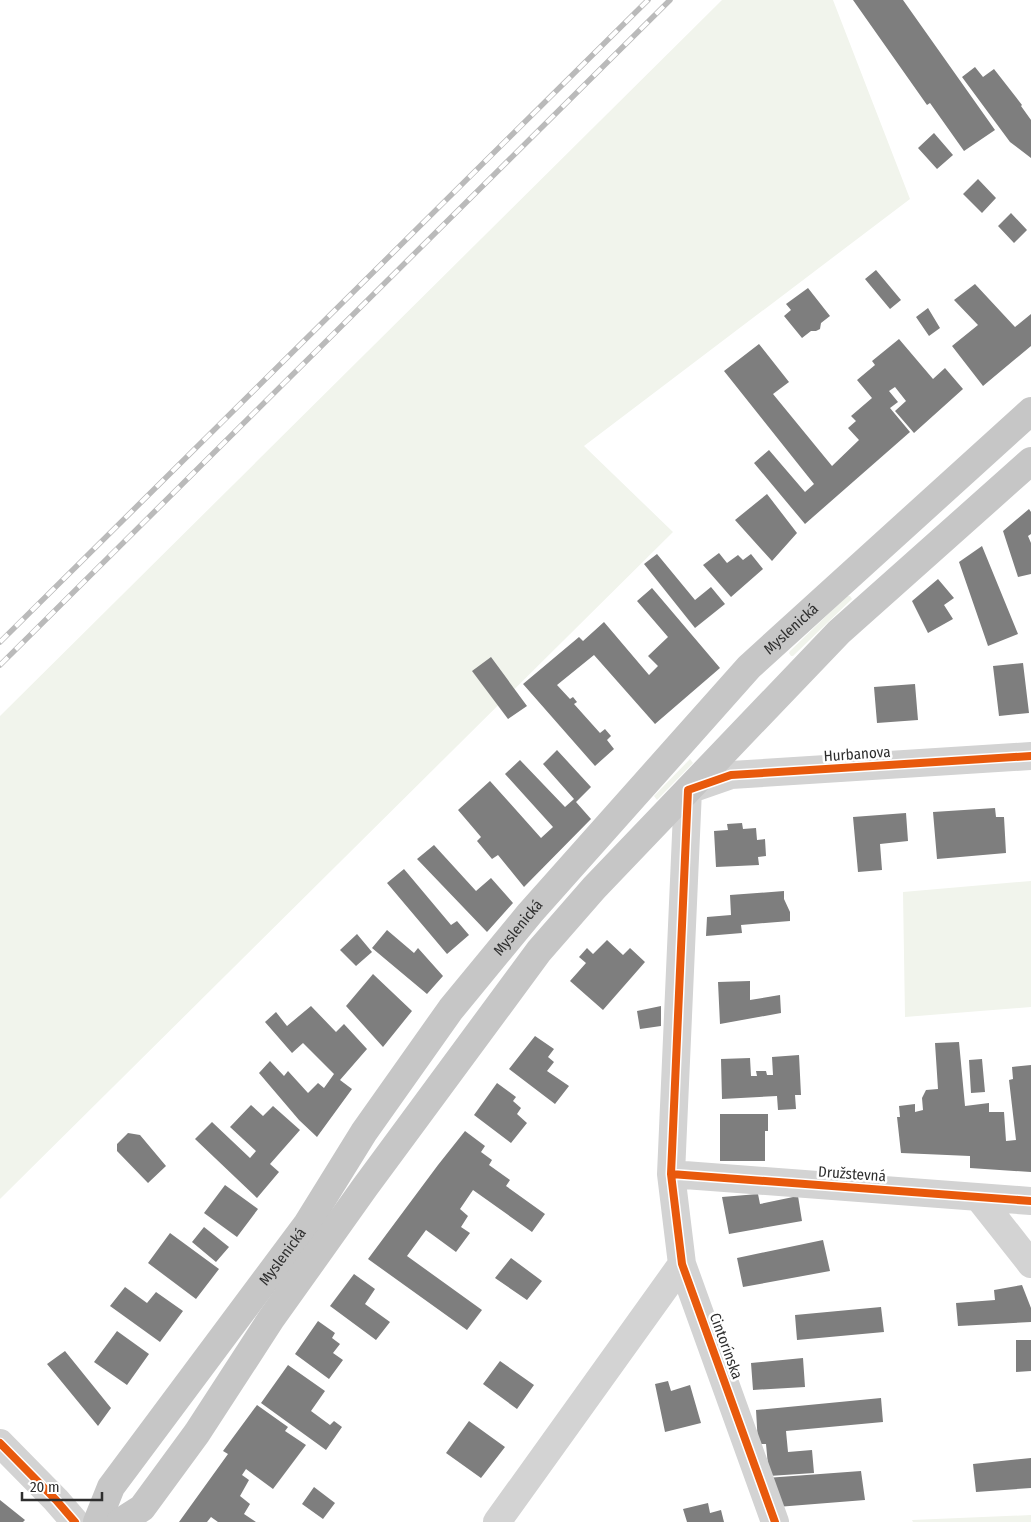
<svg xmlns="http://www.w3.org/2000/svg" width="1031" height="1522" viewBox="0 0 1031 1522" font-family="'Fira Sans Condensed',sans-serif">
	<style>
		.green { fill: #f1f4ec }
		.building { fill: #7e7e7e }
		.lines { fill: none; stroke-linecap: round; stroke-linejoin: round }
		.minor { stroke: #d3d3d3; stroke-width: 28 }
		.major { stroke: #c6c6c6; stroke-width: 28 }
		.rail-casing { stroke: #bababa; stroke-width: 5.5 }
		.rail { stroke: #fff; stroke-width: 4; stroke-dasharray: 11; stroke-linecap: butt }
		.cycleway-casing { stroke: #fff; stroke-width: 11 }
		.cycleway { stroke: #e8590c; stroke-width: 8 }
		.labels { text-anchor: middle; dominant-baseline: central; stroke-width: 5; stroke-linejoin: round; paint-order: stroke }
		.street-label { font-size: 15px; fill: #2e2e2e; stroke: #fff }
	</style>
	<rect width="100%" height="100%" fill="#fff"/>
	<!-- green -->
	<path class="green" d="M 722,0 L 833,0 L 910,199 L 584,446 L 673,532 L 0,1199 L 0,716 Z
		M 847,596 L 850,596 L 852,599 L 793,656 L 791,656 L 789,653 L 790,651 Z
		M 690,759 L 693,763 L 657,800 L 654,796 Z
		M 1031,881 L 1031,1007 L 905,1017 L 903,892 Z
		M 1031,1515 L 1031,1522 L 913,1522 L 912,1520 Z"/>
	<!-- building -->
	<path class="building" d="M 853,0 L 903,0 L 995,130 L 964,151 L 930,103 L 927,105 Z
		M 975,67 L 983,77 L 994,69 L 1022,105 L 1021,106 L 1031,120 L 1031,158 L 1010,142 L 962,77 Z
		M 934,133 L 953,155 L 937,169 L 918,148 Z
		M 978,179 L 996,198 L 982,213 L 963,194 Z
		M 1011,213 L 1027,230 L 1014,243 L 998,226 Z
		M 876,270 L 901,300 L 890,309 L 865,279 Z
		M 975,284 L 1015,327 L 1031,314 L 1031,346 L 983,386 L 952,346 L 978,325 L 954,300 Z
		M 808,288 L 830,316 L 821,323 L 820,329 L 816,331 L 811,331 L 802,338 L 784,316 L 791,310 L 786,304 Z
		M 928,308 L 940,328 L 929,336 L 916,317 Z
		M 899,339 L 933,379 L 945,368 L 963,389 L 914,433 L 895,411 L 906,401 L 895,387 L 889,391 L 898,402 L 890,408 L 910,432 L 805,524 L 754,463 L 769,450 L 805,492 L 814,484 L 724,371 L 759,344 L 789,382 L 773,394 L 832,466 L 859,440 L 848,428 L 856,421 L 851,416 L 872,398 L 857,380 L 875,365 L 872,361 Z
		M 767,494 L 797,533 L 772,561 L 735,520 Z
		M 1029,509 L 1031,512 L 1031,534 L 1028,536 L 1031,543 L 1031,574 L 1018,577 L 1003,531 Z
		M 982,546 L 1018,634 L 988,646 L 959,562 Z
		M 719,553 L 727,563 L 738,555 L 743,560 L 751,554 L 763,569 L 731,597 L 703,565 Z
		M 657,554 L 695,600 L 711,587 L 725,604 L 695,628 L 644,564 Z
		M 938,579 L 954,598 L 944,605 L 953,619 L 928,633 L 912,601 Z
		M 652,588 L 720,668 L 655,724 L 594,655 L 557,685 L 570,699 L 573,697 L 577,702 L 574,704 L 600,733 L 605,729 L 611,736 L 607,740 L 614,749 L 595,766 L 523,684 L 579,637 L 583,641 L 604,622 L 649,675 L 658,666 L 648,656 L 668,637 L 637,601 Z
		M 491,657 L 527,706 L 508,719 L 472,671 Z
		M 1023,663 L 1029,713 L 999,716 L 993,666 Z
		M 915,684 L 918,720 L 877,723 L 874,687 Z
		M 557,750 L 591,787 L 576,802 L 591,819 L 524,887 L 498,855 L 492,859 L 477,841 L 481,837 L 458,810 L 490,781 L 541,838 L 553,827 L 505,774 L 520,760 L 565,807 L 574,799 L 543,764 Z
		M 995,808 L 996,817 L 1004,817 L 1006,853 L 937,859 L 933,812 Z
		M 906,813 L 908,841 L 880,844 L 882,870 L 858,872 L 853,817 Z
		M 742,823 L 743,829 L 756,828 L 757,840 L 765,839 L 766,856 L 758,857 L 759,865 L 716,867 L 714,831 L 728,830 L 727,824 Z
		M 434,845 L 476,891 L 491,878 L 513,903 L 487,932 L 417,859 Z
		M 404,869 L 451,925 L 457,921 L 469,935 L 447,954 L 387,883 Z
		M 784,891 L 784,899 L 790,912 L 790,921 L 741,925 L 742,933 L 706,936 L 707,917 L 731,915 L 730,895 Z
		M 387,930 L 414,953 L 418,948 L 443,976 L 427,994 L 372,948 Z
		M 357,934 L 372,952 L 356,966 L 340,950 Z
		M 607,940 L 623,955 L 630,948 L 645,962 L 603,1010 L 570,981 L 586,963 L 579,957 L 587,948 L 593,954 Z
		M 373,974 L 412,1011 L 383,1047 L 346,1006 Z
		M 750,981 L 750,1000 L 780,995 L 781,1013 L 720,1024 L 718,982 Z
		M 311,1006 L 336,1032 L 344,1024 L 367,1049 L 340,1080 L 352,1089 L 317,1137 L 299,1120 L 259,1073 L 270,1061 L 284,1076 L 288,1071 L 308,1093 L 318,1083 L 324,1088 L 334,1074 L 303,1043 L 292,1053 L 265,1022 L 276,1012 L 287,1026 Z
		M 661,1006 L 661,1026 L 640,1029 L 637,1011 Z
		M 535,1036 L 554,1049 L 548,1057 L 554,1062 L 547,1071 L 569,1086 L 555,1104 L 509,1069 Z
		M 959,1042 L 965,1106 L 989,1103 L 989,1112 L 1004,1112 L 1006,1141 L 1016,1140 L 1009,1080 L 1013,1079 L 1012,1067 L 1031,1065 L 1031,1172 L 970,1168 L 970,1156 L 901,1153 L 897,1117 L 900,1117 L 899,1106 L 915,1104 L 915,1112 L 923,1110 L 922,1098 L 926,1090 L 938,1089 L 935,1043 Z
		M 799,1055 L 801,1095 L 795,1095 L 796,1109 L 778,1110 L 777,1096 L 722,1099 L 721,1059 L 750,1058 L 751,1076 L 757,1076 L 756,1071 L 766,1071 L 767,1075 L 773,1075 L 772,1057 Z
		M 982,1059 L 985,1092 L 971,1093 L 969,1060 Z
		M 497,1083 L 516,1097 L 513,1101 L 521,1108 L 517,1114 L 527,1123 L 511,1143 L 474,1115 Z
		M 251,1105 L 263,1116 L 273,1106 L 300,1130 L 270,1164 L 279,1172 L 257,1198 L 195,1139 L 212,1122 L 250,1158 L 256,1151 L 230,1127 Z
		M 720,1114 L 768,1114 L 768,1131 L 765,1131 L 765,1161 L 720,1161 Z
		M 465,1131 L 485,1146 L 481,1152 L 492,1160 L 489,1165 L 510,1180 L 506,1186 L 545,1214 L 532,1232 L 473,1190 L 460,1209 L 468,1216 L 461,1227 L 470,1233 L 456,1252 L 426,1230 L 407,1256 L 482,1310 L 467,1330 L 368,1259 L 438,1165 Z
		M 128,1133 L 140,1135 L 166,1166 L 148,1183 L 117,1151 L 117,1144 Z
		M 225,1185 L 258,1209 L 237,1237 L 204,1213 Z
		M 758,1194 L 760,1204 L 798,1196 L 802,1221 L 729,1234 L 722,1197 Z
		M 204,1227 L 229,1247 L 216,1262 L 192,1242 Z
		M 170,1233 L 219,1269 L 196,1299 L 148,1263 Z
		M 823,1240 L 830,1271 L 743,1287 L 737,1258 Z
		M 511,1258 L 542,1281 L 527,1300 L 495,1278 Z
		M 354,1274 L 375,1289 L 365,1304 L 390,1322 L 376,1340 L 330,1306 Z
		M 1022,1285 L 1031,1308 L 1031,1322 L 958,1326 L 956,1303 L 995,1300 L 994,1290 Z
		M 125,1287 L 147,1303 L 156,1292 L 183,1311 L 160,1342 L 110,1306 Z
		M 881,1307 L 884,1332 L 797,1340 L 795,1315 Z
		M 318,1321 L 335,1333 L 332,1338 L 340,1344 L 333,1353 L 343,1360 L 329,1379 L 295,1354 Z
		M 117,1331 L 149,1354 L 127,1385 L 94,1362 Z
		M 1016,1340 L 1031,1340 L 1031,1371 L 1016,1372 Z
		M 65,1351 L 111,1408 L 98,1426 L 47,1364 Z
		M 803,1358 L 805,1387 L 753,1390 L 751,1363 Z
		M 500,1361 L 534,1385 L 517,1409 L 483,1384 Z
		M 288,1365 L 325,1391 L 311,1411 L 330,1425 L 334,1421 L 342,1427 L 326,1450 L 261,1403 Z
		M 668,1381 L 671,1391 L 690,1385 L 701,1423 L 665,1432 L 655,1384 Z
		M 881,1398 L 883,1422 L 786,1431 L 788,1452 L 812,1450 L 814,1473 L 769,1476 L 766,1444 L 758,1444 L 756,1410 Z
		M 257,1405 L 288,1427 L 285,1431 L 306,1445 L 273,1489 L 246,1469 L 242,1475 L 249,1480 L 240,1496 L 250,1504 L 244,1514 L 256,1522 L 218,1522 L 211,1517 L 207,1522 L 179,1522 L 228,1454 L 223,1451 Z
		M 469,1421 L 505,1447 L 481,1478 L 446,1453 Z
		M 1031,1458 L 1031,1488 L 976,1492 L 973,1464 Z
		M 861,1471 L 865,1500 L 777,1507 L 766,1478 Z
		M 314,1487 L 335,1503 L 323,1519 L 302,1504 Z
		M 0,1500 L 25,1520 L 23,1522 L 0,1522 Z
		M 708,1503 L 710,1513 L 721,1510 L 724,1522 L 687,1522 L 683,1509 Z"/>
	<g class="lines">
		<!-- minor -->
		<path class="minor" d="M 671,1174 L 1031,1201
			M 979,1198 L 1031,1264
			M 0,1443 L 56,1500 L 75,1522
			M 497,1522 L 682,1264
			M 775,1522 L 682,1264 L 671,1174 L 688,790 L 731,775 L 1031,756"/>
		<!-- major -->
		<g class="major">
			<path id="s1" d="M 97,1522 L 111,1487 L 307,1224 L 364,1132 L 451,1009 L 530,913 L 749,667 L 1031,411"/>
			<path d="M 120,1522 L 142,1508 L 197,1433 L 271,1319 L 365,1187 L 539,951 L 594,888 L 839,632 L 1031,461"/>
		</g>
		<!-- rail casing -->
		<g class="rail-casing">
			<path id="rail" d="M 0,642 L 648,0
				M 0,665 L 670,0"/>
		</g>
		<!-- rail -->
		<use href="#rail" class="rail"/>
		<!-- cycleway casing -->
		<g class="cycleway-casing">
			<path id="cycleway" d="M 671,1174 L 1031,1201
				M 0,1443 L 56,1500 L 75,1522
				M 775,1522 L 682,1264 L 671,1174 L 688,790 L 731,775 L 1031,756"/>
		</g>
		<!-- cycleway -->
		<use href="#cycleway" class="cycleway"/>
	</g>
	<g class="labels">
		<!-- street labels -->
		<g class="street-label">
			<text stroke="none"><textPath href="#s1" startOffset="1135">Myslenická</textPath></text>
			<text transform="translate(857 754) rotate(-4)">Hurbanova</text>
			<text stroke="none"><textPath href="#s1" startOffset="730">Myslenická</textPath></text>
			<text transform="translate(852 1174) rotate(4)">Družstevná</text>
			<text stroke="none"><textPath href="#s1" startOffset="325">Myslenická</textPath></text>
			<text transform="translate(726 1346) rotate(70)">Cintorínska</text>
		</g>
	</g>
	<!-- scale -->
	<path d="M22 1492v8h80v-8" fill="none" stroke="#2e2e2e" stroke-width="2.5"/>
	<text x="30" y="1492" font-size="15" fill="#2e2e2e" stroke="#ffffff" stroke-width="4" paint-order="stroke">20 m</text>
</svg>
